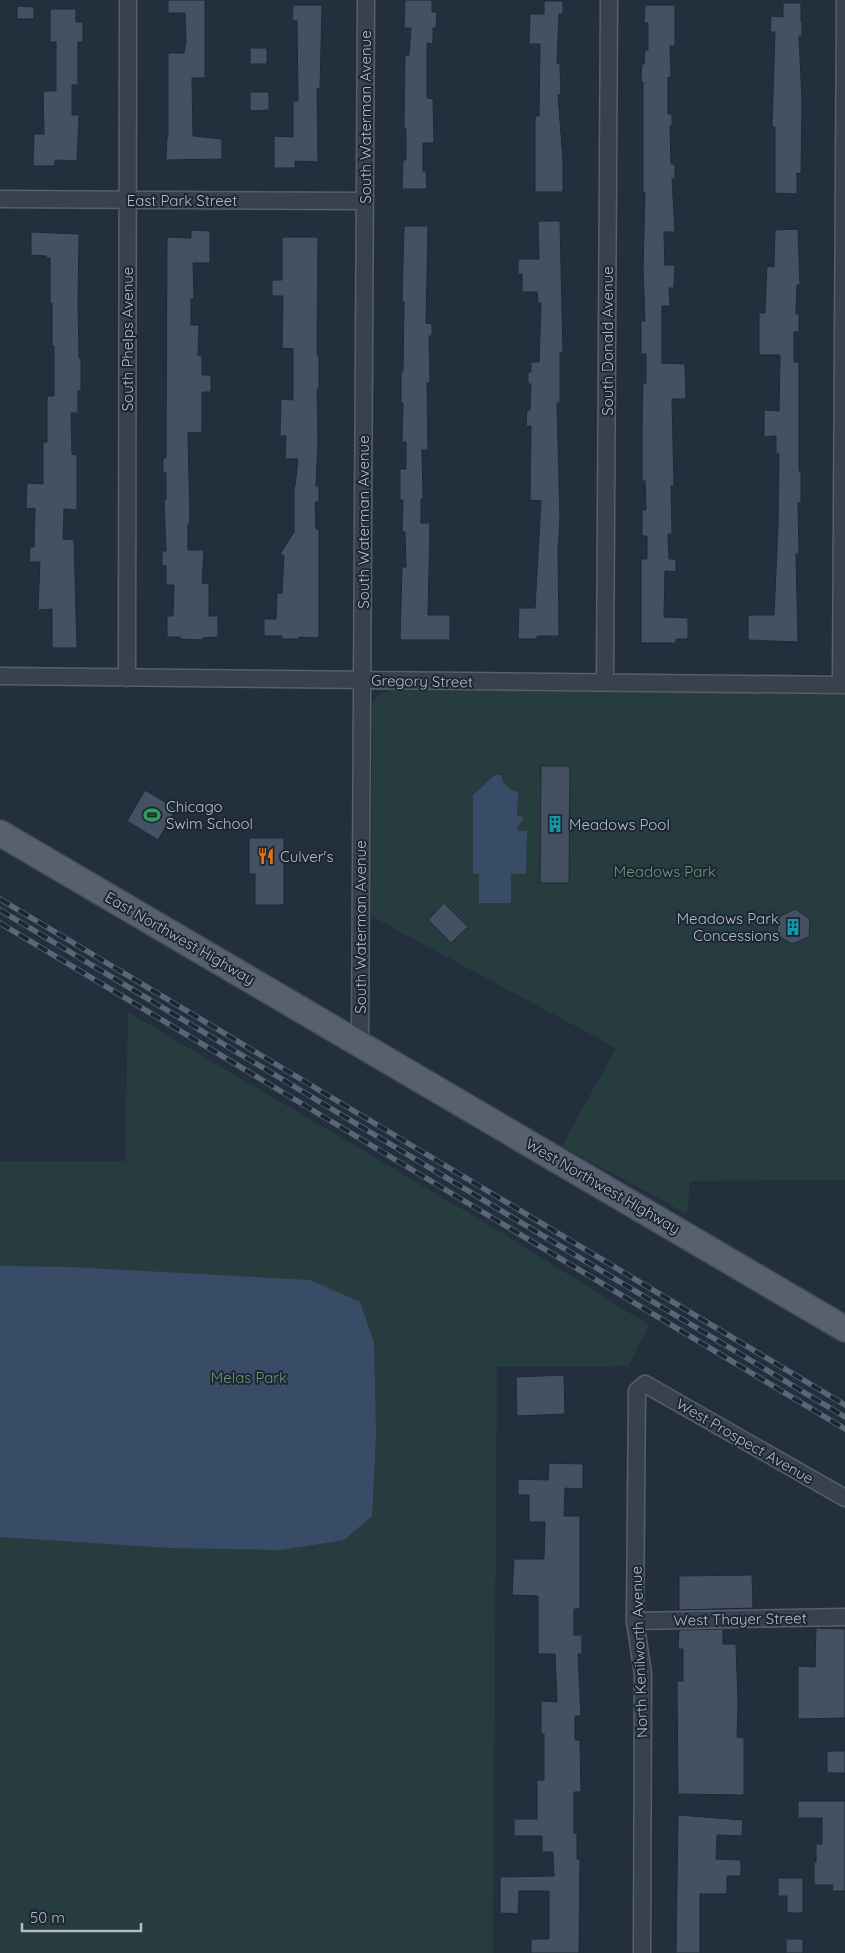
<svg xmlns="http://www.w3.org/2000/svg" width="845" height="1953" viewBox="0 0 845 1953" font-family="Quicksand,sans-serif">
	<style>
		.green { fill: #263c3f }
		.water { fill: #394c67 }
		.building { fill: #455162; stroke: #1f2835 }
		.lines { fill: none; stroke-linecap: round; stroke-linejoin: round }
		.minor-casing { stroke: #565f6c; stroke-width: 19 }
		.primary-casing { stroke: #414a57; stroke-width: 28 }
		.minor { stroke: #38414e; stroke-width: 16 }
		.primary { stroke: #56606e; stroke-width: 25 }
		.rail-casing { stroke: #5a6575; stroke-width: 5.5 }
		.rail { stroke: #1d2633; stroke-width: 4; stroke-dasharray: 11; stroke-linecap: butt }
		.labels { text-anchor: middle; dominant-baseline: central; stroke-width: 4; stroke-linejoin: round; paint-order: stroke }
		.street-label { font-size: 15px; fill: #b4bcc9; stroke: #1d2633 }
		.poi-label { font-size: 15px; fill: #b4bcc9; stroke: #1d2633; text-anchor: start }
		.park-label { font-size: 15px; fill: #6b9a76; stroke: #1d2633 }
	</style>
	<rect width="100%" height="100%" fill="#242f3e"/>
	<!-- green -->
	<path class="green" d="M 388,690 L 845,694 L 845,1180 L 690,1181 L 687,1214 L 562,1146 L 616,1048 L 371,916 L 372,706 L 375,699 Z
		M 128,1012 L 491,1226 L 649,1325 L 628,1366 L 497,1367 L 493,1953 L 0,1953 L 0,1161 L 125,1161 Z"/>
	<!-- water -->
	<path class="water" d="M 495,775 L 501,775 C 503,785 508,789 518,792 L 517,816 L 522,817 L 524,819 L 517,827 L 518,831 L 527,831 L 526,874 L 511,874 L 511,903 L 479,903 L 479,874 L 473,874 L 473,795 Z
		M 0,1266 L 70,1267 L 310,1280 L 360,1302 L 374,1343 L 376,1436 L 372,1516 L 344,1540 L 281,1550 L 170,1548 L 0,1537 Z"/>
	<!-- building -->
	<path class="building" d="M 168,0 L 205,0 L 205,78 L 192,78 L 193,136 L 222,139 L 222,159 L 166,160 L 167,137 L 168,137 L 168,53 L 184,53 L 186,42 L 185,13 L 168,13 Z
		M 405,0 L 432,0 L 432,12 L 437,12 L 436,28 L 433,28 L 433,44 L 427,43 L 427,98 L 433,99 L 434,143 L 423,143 L 423,171 L 426,171 L 427,189 L 402,189 L 403,160 L 406,160 L 406,129 L 404,129 L 405,55 L 409,55 L 411,28 L 404,28 Z
		M 544,1 L 563,1 L 563,14 L 559,14 L 557,63 L 560,64 L 561,95 L 558,95 L 563,160 L 563,192 L 535,192 L 535,116 L 539,116 L 540,44 L 529,44 L 530,14 L 544,14 Z
		M 783,3 L 801,3 L 801,21 L 802,21 L 802,36 L 799,36 L 802,100 L 801,174 L 797,173 L 797,194 L 775,193 L 775,127 L 772,127 L 775,32 L 770,32 L 771,16 L 783,17 Z
		M 293,5 L 322,5 L 320,89 L 317,89 L 318,162 L 295,161 L 295,168 L 274,168 L 274,136 L 293,137 L 293,101 L 298,101 L 297,21 L 292,20 Z
		M 645,5 L 675,5 L 675,46 L 670,46 L 671,78 L 668,77 L 668,114 L 672,114 L 672,126 L 670,126 L 671,164 L 675,164 L 675,179 L 672,179 L 675,232 L 664,232 L 665,265 L 675,265 L 674,288 L 669,288 L 670,306 L 662,306 L 662,363 L 685,364 L 686,399 L 672,399 L 674,486 L 671,486 L 672,534 L 668,534 L 669,559 L 676,559 L 676,572 L 665,571 L 664,617 L 688,618 L 688,639 L 676,639 L 676,643 L 641,643 L 641,559 L 647,559 L 647,536 L 642,536 L 642,510 L 646,510 L 645,481 L 642,481 L 642,432 L 643,383 L 646,383 L 646,354 L 641,354 L 641,321 L 645,321 L 643,268 L 645,193 L 643,193 L 643,82 L 641,81 L 642,64 L 644,64 L 645,50 L 648,50 L 648,23 L 644,23 Z
		M 17,6 L 34,7 L 34,19 L 17,19 Z
		M 50,9 L 76,9 L 76,22 L 83,22 L 83,42 L 78,42 L 78,85 L 72,85 L 72,115 L 79,115 L 77,161 L 55,160 L 55,166 L 33,166 L 34,134 L 44,134 L 43,91 L 56,91 L 56,42 L 50,42 Z
		M 250,48 L 267,48 L 267,64 L 250,64 Z
		M 250,92 L 269,92 L 269,110 L 250,111 Z
		M 538,221 L 560,221 L 563,353 L 560,353 L 560,403 L 557,403 L 560,519 L 558,549 L 559,636 L 537,636 L 537,639 L 518,639 L 519,608 L 535,608 L 541,501 L 530,500 L 531,426 L 526,426 L 527,410 L 530,410 L 531,384 L 528,384 L 528,372 L 531,372 L 531,362 L 539,362 L 541,303 L 538,303 L 537,292 L 522,292 L 522,274 L 518,274 L 518,259 L 539,259 Z
		M 404,226 L 428,226 L 426,323 L 432,324 L 432,336 L 429,336 L 430,383 L 427,383 L 428,450 L 422,450 L 423,499 L 421,499 L 421,523 L 430,523 L 428,615 L 450,615 L 450,640 L 400,640 L 402,567 L 406,567 L 405,532 L 402,532 L 403,500 L 400,500 L 400,469 L 406,469 L 406,442 L 402,442 L 403,403 L 401,403 L 401,371 L 403,371 L 404,302 L 402,302 Z
		M 798,229 L 800,285 L 797,285 L 796,314 L 799,314 L 799,332 L 794,332 L 794,362 L 799,362 L 799,471 L 801,471 L 801,503 L 798,503 L 799,554 L 796,554 L 798,642 L 748,640 L 748,615 L 774,615 L 778,525 L 779,454 L 776,454 L 776,436 L 764,437 L 764,410 L 779,411 L 780,355 L 759,355 L 759,313 L 765,313 L 767,266 L 774,267 L 775,230 Z
		M 191,230 L 210,231 L 210,263 L 193,263 L 194,299 L 191,299 L 191,325 L 199,325 L 198,355 L 202,355 L 202,375 L 211,375 L 211,392 L 202,392 L 202,432 L 188,433 L 190,524 L 188,524 L 188,550 L 204,550 L 202,583 L 209,584 L 209,616 L 218,616 L 218,637 L 203,638 L 203,640 L 180,639 L 180,637 L 167,637 L 167,616 L 173,616 L 174,585 L 166,585 L 166,566 L 162,565 L 162,551 L 166,551 L 164,500 L 166,500 L 166,473 L 163,473 L 163,458 L 166,458 L 167,237 L 191,238 Z
		M 31,232 L 79,234 L 78,303 L 79,358 L 81,358 L 81,391 L 78,391 L 78,413 L 71,413 L 72,454 L 77,455 L 77,510 L 64,509 L 63,539 L 74,540 L 77,648 L 52,648 L 52,609 L 38,610 L 40,562 L 29,562 L 30,547 L 34,547 L 35,508 L 26,509 L 27,483 L 43,484 L 43,442 L 47,442 L 47,396 L 54,396 L 54,346 L 52,346 L 52,303 L 50,303 L 50,258 L 46,258 L 46,256 L 31,255 Z
		M 282,237 L 318,237 L 317,355 L 319,355 L 319,389 L 317,389 L 318,442 L 316,486 L 319,486 L 319,502 L 315,502 L 316,529 L 319,529 L 319,638 L 299,637 L 299,639 L 282,639 L 282,636 L 264,636 L 264,619 L 276,619 L 277,593 L 282,593 L 284,556 L 280,554 L 294,532 L 294,486 L 295,486 L 298,459 L 285,459 L 286,436 L 280,436 L 281,399 L 293,400 L 293,349 L 282,348 L 283,296 L 272,296 L 272,280 L 282,280 Z
		M 541,766 L 570,766 L 569,883 L 540,883 Z
		M 145,790 L 176,809 L 158,840 L 127,821 Z
		M 249,838 L 284,838 L 284,905 L 255,905 L 255,874 L 249,874 Z
		M 444,903 L 468,927 L 451,943 L 428,920 Z
		M 795,909 L 810,919 L 809,937 L 792,944 L 777,935 L 778,917 Z
		M 564,1375 L 565,1414 L 517,1416 L 516,1377 Z
		M 549,1463 L 583,1464 L 583,1489 L 565,1488 L 564,1516 L 580,1516 L 580,1609 L 574,1609 L 574,1635 L 582,1635 L 582,1654 L 578,1654 L 581,1716 L 575,1716 L 575,1740 L 580,1740 L 581,1792 L 574,1792 L 574,1833 L 577,1833 L 577,1859 L 580,1859 L 579,1953 L 531,1953 L 531,1939 L 549,1939 L 549,1891 L 519,1891 L 518,1914 L 500,1913 L 500,1877 L 554,1876 L 553,1852 L 542,1852 L 542,1836 L 514,1836 L 514,1819 L 537,1819 L 537,1780 L 544,1780 L 544,1734 L 541,1734 L 541,1701 L 557,1702 L 555,1654 L 538,1654 L 538,1596 L 512,1595 L 514,1559 L 544,1559 L 545,1522 L 529,1522 L 529,1495 L 518,1495 L 518,1479 L 548,1480 Z
		M 752,1575 L 753,1608 L 679,1610 L 679,1576 Z
		M 816,1628 L 845,1629 L 845,1718 L 798,1719 L 798,1666 L 815,1667 Z
		M 723,1629 L 723,1644 L 736,1644 L 738,1702 L 737,1737 L 744,1738 L 744,1795 L 678,1794 L 677,1681 L 683,1681 L 683,1649 L 678,1649 L 679,1630 Z
		M 827,1751 L 845,1751 L 845,1773 L 827,1773 Z
		M 798,1801 L 845,1801 L 845,1891 L 832,1891 L 833,1885 L 814,1885 L 814,1862 L 816,1862 L 816,1844 L 822,1844 L 822,1818 L 798,1818 Z
		M 678,1815 L 743,1820 L 742,1836 L 717,1835 L 716,1859 L 741,1860 L 741,1876 L 727,1876 L 727,1894 L 700,1894 L 700,1953 L 676,1953 Z
		M 778,1878 L 803,1878 L 803,1913 L 787,1913 L 787,1896 L 778,1896 Z
		M 786,1939 L 803,1939 L 803,1953 L 786,1953 Z"/>
	<g class="lines">
		<!-- minor casing -->
		<g class="minor-casing">
			<path id="minor" d="M 0,199 L 365,201
				M 0,676 L 845,685
				M 127,678 L 128,0
				M 605,683 L 609,0
				M 841,685 L 845,0
				M 360,1044 L 366,0
				M 635,1621 L 845,1617
				M 642,1953 L 643,1674 L 635,1621 L 637,1391 L 645,1384 L 845,1498"/>
		</g>
		<!-- primary casing -->
		<g class="primary-casing">
			<path id="primary" d="M 0,833 L 845,1329"/>
		</g>
		<!-- minor -->
		<use href="#minor" class="minor"/>
		<!-- primary -->
		<use href="#primary" class="primary"/>
		<!-- rail casing -->
		<g class="rail-casing">
			<path id="rail" d="M 0,899 L 845,1405
				M 0,910 L 845,1417
				M 0,923 L 845,1429"/>
		</g>
		<!-- rail -->
		<use href="#rail" class="rail"/>
	</g>
	<!-- icons -->
	<defs>
		<g id="stadium-bare" transform="scale(1.35)"><path d="M0-5a6.5 5 0 1 0 0 10a6.5 5 0 1 0 0-10ZM-3.5-1.8h7v3.6h-7Z" fill="#2e9e5b" stroke="#1d2633" stroke-width="2.5" paint-order="stroke"/></g>
		<g id="building-bare" transform="scale(1.35)"><path d="M-4-6H4V6H1V3H-1V6H-4ZM-2.5-4.3h1.7v1.8h-1.7ZM.8-4.3h1.7v1.8H.8ZM-2.5-1h1.7V.8h-1.7ZM.8-1h1.7V.8H.8Z" fill="#0f9aa8" stroke="#1d2633" stroke-width="2.5" paint-order="stroke"/></g>
		<g id="restaurant-bare" transform="scale(1.35)"><path d="M-5-6h1v4h1v-4h1v4h1v-4h1v5L-1.5 .5V6h-2V.5L-5-1ZM5-6V6H3V1.5H1.5Q1.5-4 5-6Z" fill="#e8710a" stroke="#1d2633" stroke-width="2.5" paint-order="stroke"/></g>
	</defs>
	<g fill-rule="evenodd">
		<use href="#stadium-bare" x="152" y="815"/>
		<use href="#building-bare" x="555" y="824"/>
		<use href="#restaurant-bare" x="266" y="856"/>
		<use href="#building-bare" x="793" y="927"/>
	</g>
	<g class="labels">
		<!-- street labels -->
		<g class="street-label">
			<text transform="translate(365 117) rotate(-90)">South Waterman Avenue</text>
			<text x="182" y="200">East Park Street</text>
			<text transform="translate(127 339) rotate(-90)">South Phelps Avenue</text>
			<text transform="translate(607 341) rotate(-90)">South Donald Avenue</text>
			<text transform="translate(363 522) rotate(-90)">South Waterman Avenue</text>
			<text transform="translate(422 681) rotate(1)">Gregory Street</text>
			<text transform="translate(360 927) rotate(-90)">South Waterman Avenue</text>
			<text transform="translate(180 938) rotate(30)">East Northwest Highway</text>
			<text transform="translate(603 1186) rotate(30)">West Northwest Highway</text>
			<text transform="translate(745 1441) rotate(30)">West Prospect Avenue</text>
			<text transform="translate(740 1619) rotate(-1)">West Thayer Street</text>
			<text transform="translate(639 1652) rotate(-92)">North Kenilworth Avenue</text>
		</g>
		<!-- poi labels -->
		<g class="poi-label">
			<text x="166" y="806">Chicago<tspan x="166" dy="17">Swim School</tspan></text>
			<text x="569" y="824">Meadows Pool</text>
			<text x="280" y="856">Culver's</text>
			<text x="779" y="918" text-anchor="end">Meadows Park<tspan x="779" dy="17">Concessions</tspan></text>
		</g>
		<!-- park labels -->
		<g class="park-label">
			<text x="665" y="871">Meadows Park</text>
			<text x="249" y="1377">Melas Park</text>
		</g>
	</g>
	<!-- scale -->
	<path d="M22 1923v8h119v-8" fill="none" stroke="#b4bcc9" stroke-width="2.5"/>
	<text x="30" y="1923" font-size="15" fill="#b4bcc9" stroke="#1d2633" stroke-width="4" paint-order="stroke">50 m</text>
</svg>
